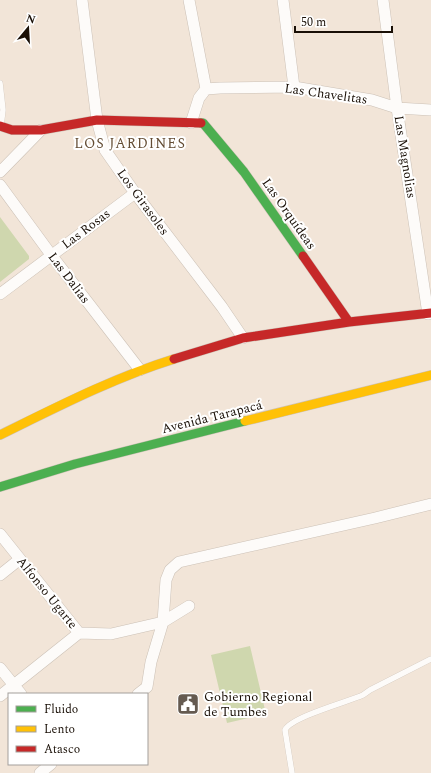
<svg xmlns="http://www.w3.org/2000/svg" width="431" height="773" viewBox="0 0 431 773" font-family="Spectral,serif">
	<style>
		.green { fill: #cfd7ae }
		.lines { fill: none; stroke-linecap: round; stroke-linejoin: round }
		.lane-casing { stroke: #ccc1b6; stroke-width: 6 }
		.street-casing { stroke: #ccc1b6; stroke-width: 12 }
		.fast-casing { stroke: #ccc1b6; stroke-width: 10 }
		.slow-casing { stroke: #ccc1b6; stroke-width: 10 }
		.jam-casing { stroke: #ccc1b6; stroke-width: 10 }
		.lane { stroke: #fdfbf9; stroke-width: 5.5 }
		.street { stroke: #fdfbf9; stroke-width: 11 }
		.fast { stroke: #4caf50; stroke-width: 9 }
		.slow { stroke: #ffc107; stroke-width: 9 }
		.jam { stroke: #c62828; stroke-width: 9 }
		.labels { text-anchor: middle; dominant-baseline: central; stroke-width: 4; stroke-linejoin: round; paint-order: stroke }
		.street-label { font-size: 13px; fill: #190f06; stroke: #fff }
		.poi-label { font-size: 13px; fill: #190f06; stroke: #fff; text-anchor: start }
		.neighbourhood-label { font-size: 14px; letter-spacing: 1px; fill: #634c33; stroke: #fff }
	</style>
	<rect width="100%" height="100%" fill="#f2e5d8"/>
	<!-- green -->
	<path class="green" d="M 0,217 L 29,256 L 29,259 L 0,282 Z
		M 250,646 L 266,714 L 227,723 L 211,655 Z"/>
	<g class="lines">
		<!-- lane casing -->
		<g class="lane-casing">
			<path id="lane" d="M 0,83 L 3,110 L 1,126
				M 292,773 L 285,730 C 291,717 347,702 363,695 L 370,690 L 431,659"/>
		</g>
		<!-- street casing -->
		<g class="street-casing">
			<path id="street" d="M 82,0 L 97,120 L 105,150 L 135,193 L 222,307 L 243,338
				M 189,0 L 206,89 L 199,98 L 191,123
				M 283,0 L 294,87
				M 383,0 L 397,108 L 428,314
				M 206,89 L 220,88 L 294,87 L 372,100 L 397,108 L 431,110
				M 0,172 L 41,130
				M 0,185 L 52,256 L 140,370
				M 0,294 L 135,193
				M 0,534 L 79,633
				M 0,575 L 20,559
				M 79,633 L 111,634 L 163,622 L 189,606
				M 0,668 L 21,694
				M 138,694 L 147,687 L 151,662 L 163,622 L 166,580 L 170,570 L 179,562 L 375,518 L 431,504
				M 0,696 L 79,633
				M 40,773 L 51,764"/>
		</g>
		<!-- fast casing -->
		<g class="fast-casing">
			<path id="fast" d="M 201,123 L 203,123 L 244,172 L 303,256
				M 0,487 L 75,464 L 245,421"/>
		</g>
		<!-- slow casing -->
		<g class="slow-casing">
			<path id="slow" d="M 245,421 L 431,375
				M 0,435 C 57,407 113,378 174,359"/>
		</g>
		<!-- jam casing -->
		<g class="jam-casing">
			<path id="jam" d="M 0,126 L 12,130 L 41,130 L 97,120 L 201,123
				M 303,256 L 349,322
				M 174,359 L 243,338 L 349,322 L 431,313"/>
		</g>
		<!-- lane -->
		<use href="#lane" class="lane"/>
		<!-- street -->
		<use href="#street" class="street"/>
		<!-- fast -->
		<use href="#fast" class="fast"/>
		<!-- slow -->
		<use href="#slow" class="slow"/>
		<!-- jam -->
		<use href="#jam" class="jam"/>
	</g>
	<!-- icons -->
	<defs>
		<g id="civic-square" transform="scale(1.15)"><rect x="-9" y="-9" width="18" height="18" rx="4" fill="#655a50" stroke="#fff"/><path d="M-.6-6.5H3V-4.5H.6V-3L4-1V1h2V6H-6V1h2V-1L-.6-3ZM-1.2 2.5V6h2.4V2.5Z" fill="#fff"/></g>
	</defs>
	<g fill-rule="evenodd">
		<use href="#civic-square" x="188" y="704"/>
	</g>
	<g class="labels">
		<!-- street labels -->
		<g class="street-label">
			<text transform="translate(326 94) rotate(8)">Las Chavelitas</text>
			<text transform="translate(405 157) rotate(81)">Las Magnolias</text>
			<text transform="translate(143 202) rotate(54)">Los Girasoles</text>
			<text transform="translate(289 214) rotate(55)">Las Orquídeas</text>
			<text transform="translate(86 229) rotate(-37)">Las Rosas</text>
			<text transform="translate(69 278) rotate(53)">Las Dalias</text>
			<text transform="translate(212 417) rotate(-14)">Avenida Tarapacá</text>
			<text transform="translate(47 593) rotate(51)">Alfonso Ugarte</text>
		</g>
		<!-- poi labels -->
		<g class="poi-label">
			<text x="204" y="697">Gobierno Regional<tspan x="204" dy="15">de Tumbes</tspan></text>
		</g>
		<!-- neighbourhood labels -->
		<g class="neighbourhood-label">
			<text x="130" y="143">LOS JARDINES</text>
		</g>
	</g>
	<!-- legend -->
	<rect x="8" y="693" width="140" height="72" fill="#ffffff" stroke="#a39f9b"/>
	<rect x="16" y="706" width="20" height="6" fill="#4caf50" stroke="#a39f9b"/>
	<text x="44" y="713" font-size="12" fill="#190f06">Fluido</text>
	<rect x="16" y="726" width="20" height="6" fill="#ffc107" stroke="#a39f9b"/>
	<text x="44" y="733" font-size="12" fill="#190f06">Lento</text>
	<rect x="16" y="746" width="20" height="6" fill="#c62828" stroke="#a39f9b"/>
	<text x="44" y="753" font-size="12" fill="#190f06">Atasco</text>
	<!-- north arrow -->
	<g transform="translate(28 28) rotate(18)" stroke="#ffffff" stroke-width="3" paint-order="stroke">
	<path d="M0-3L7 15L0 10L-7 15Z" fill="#190f06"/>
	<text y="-6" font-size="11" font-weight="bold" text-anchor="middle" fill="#190f06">N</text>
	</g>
	<!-- scale -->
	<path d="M295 26v6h97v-6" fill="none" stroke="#190f06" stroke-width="2"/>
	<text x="301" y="26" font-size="12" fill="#190f06" stroke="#ffffff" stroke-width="3" paint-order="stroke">50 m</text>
</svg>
